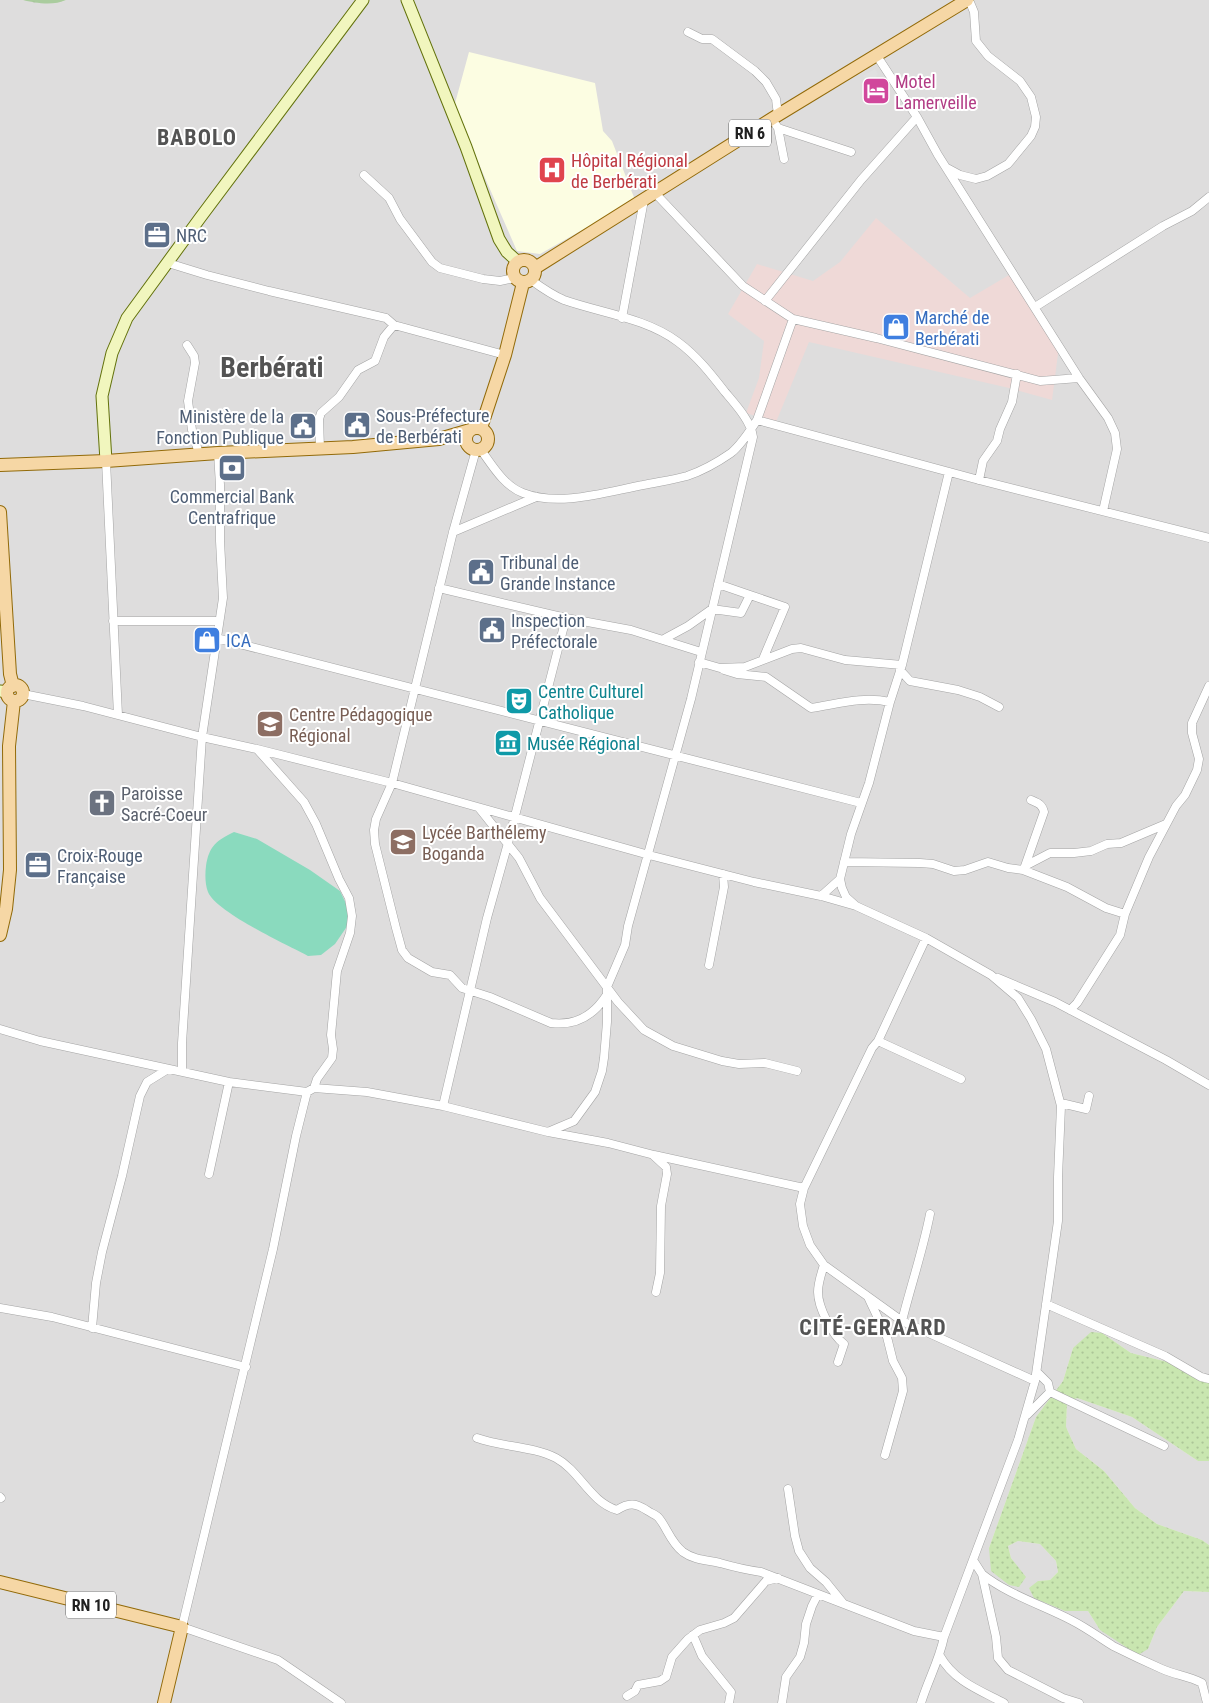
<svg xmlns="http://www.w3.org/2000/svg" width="1209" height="1703" viewBox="0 0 1209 1703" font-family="'Roboto Condensed',sans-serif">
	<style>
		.residential { fill: #dedddd }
		.commercial { fill: #efd9d7 }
		.education { fill: #fcfde2 }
		.grass { fill: url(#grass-dots) }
		.forest { fill: url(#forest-firs) }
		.pitch { fill: #8adabe }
		.parking { fill: #e0e0e0 }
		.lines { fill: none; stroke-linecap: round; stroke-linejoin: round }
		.street-casing { stroke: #a4a4a4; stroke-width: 9 }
		.secondary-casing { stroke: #63720c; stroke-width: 13 }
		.primary-casing { stroke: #926a09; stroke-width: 14 }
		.street { stroke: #fff; stroke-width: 8 }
		.secondary { stroke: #f1f6be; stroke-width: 11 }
		.primary { stroke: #f6d7a5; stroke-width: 12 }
		.labels { text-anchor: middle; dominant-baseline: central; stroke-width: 4; stroke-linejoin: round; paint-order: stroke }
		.shield { fill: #fff; stroke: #636363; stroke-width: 1 }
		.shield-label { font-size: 16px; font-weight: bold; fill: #202020 }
		.hotel-label { font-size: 18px; fill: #b23c85; stroke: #fff; text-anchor: start }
		.health-label { font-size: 18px; fill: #be3a42; stroke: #fff; text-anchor: start }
		.service-label { font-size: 18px; fill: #4e5e75; stroke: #fff; text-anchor: start }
		.shop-label { font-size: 18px; fill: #366cbe; stroke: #fff; text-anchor: start }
		.culture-label { font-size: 18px; fill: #0d838f; stroke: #fff; text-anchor: start }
		.education-label { font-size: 18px; fill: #785e54; stroke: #fff; text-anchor: start }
		.worship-label { font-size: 18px; fill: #5b616d; stroke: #fff; text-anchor: start }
		.district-label { font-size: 22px; font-weight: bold; letter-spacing: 1px; fill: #535353; stroke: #fff }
		.town-label { font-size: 28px; font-weight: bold; fill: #535353; stroke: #fff }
	</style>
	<defs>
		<pattern id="grass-dots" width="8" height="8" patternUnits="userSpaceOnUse" patternTransform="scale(1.25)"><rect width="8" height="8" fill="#c9e6b0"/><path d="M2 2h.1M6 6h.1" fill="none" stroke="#acc597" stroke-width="1.8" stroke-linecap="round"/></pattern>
		<pattern id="forest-firs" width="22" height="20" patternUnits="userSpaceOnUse" patternTransform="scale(1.25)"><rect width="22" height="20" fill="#aacc9e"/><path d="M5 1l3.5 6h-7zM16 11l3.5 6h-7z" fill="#92af88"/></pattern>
	</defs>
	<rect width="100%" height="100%" fill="#f0ede7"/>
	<!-- residential -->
	<path class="residential" d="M 0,0 L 22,0 L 48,3 L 61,2 L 66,0 L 1209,0 L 1209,1383 L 1188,1367 L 1131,1353 L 1102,1333 L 1073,1348 L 1063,1381 L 1036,1417 L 989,1548 L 1025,1577 L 1011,1558 L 1008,1546 L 1018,1541 L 1040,1544 L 1056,1561 L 1058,1572 L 1050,1580 L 1038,1581 L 1065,1611 L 1088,1611 L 1100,1630 L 1148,1649 L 1157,1627 L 1184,1591 L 1209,1592 L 1209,1703 L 0,1703 Z
		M 1077,1398 L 1132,1417 L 1198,1461 L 1209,1461 L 1209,1545 L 1202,1540 L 1157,1524 L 1135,1508 L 1104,1471 L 1076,1449 L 1066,1427 L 1067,1403 Z"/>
	<!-- commercial -->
	<path class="commercial" d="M 876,218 L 970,298 L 1009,275 L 1059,346 L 1052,400 L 1009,388 L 809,342 L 776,422 L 746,413 L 759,378 L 764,341 L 728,314 L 757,264 L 813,281 L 840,262 Z"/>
	<!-- education -->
	<path class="education" d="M 469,52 L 595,83 L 603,131 L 612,141 L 635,200 L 540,254 L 517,251 L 454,107 Z"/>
	<!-- grass -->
	<path class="grass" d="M 1091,1332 L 1102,1333 L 1131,1353 L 1188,1367 L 1209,1383 L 1209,1461 L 1198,1461 L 1132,1417 L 1077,1398 L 1067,1403 L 1066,1427 L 1076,1449 L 1104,1471 L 1135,1508 L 1157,1524 L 1202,1540 L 1209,1545 L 1209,1592 L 1184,1591 L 1157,1627 L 1148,1649 L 1138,1655 L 1100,1630 L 1088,1611 L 1065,1611 L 1034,1598 L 1029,1588 L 1038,1581 L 1050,1580 L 1058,1572 L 1056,1561 L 1040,1544 L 1018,1541 L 1008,1546 L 1011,1558 L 1026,1577 L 1019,1587 L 1009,1585 L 991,1571 L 989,1548 L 1036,1417 L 1063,1381 L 1073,1348 Z"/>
	<!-- forest -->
	<path class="forest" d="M 23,0 L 66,0 C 54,6 34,3 23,0 Z"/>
	<!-- pitch -->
	<path class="pitch" d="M 234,832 L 257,839 L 310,870 L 340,891 L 350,912 L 348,925 L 335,944 L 321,955 L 308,956 C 287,945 216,912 208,892 C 205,884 205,874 206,866 C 209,846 217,840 234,832 Z"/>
	<!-- parking -->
	<path class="parking" d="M 875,69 L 878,74 L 876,76 L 877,77 L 866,82 L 863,76 Z"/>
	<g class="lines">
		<!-- street casing -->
		<g class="street-casing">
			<path id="street" d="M 688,32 L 702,39 L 712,39 L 755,71 L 766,82 L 776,99 L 778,115
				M 877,56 L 917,117 L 938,155 L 1079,378 L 1108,418 L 1115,433 L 1117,449 L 1103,511
				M 776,125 L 778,128 L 784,159
				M 778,128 L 851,152
				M 947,168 L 960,175 L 976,179 L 987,176 L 1008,164 L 1031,136 L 1035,127 L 1036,117 L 1031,97 L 1020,81 L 988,56 L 976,41 L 974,12 L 969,0
				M 364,175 L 389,198 L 400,219 L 432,262 L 440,268 L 483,279 L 500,281 L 514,278
				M 655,193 L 743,286 L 793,319 L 876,338 L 1040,381 L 1079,378
				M 168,263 L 207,275 L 269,291 L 386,318 L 394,325 L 505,355
				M 531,280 C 542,288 552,295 564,300 C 601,313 646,318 678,342 C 697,356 711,374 725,392 C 735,404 751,421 753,437 L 691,699 L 628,926 L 625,945 L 607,987 L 607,1022 L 604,1058 L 602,1071 L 595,1092 L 574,1121 L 548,1132
				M 765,301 L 861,180 L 917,117
				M 1035,307 L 1163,226 L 1192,211 L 1209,197
				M 622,318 L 644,200
				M 187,345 L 194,356 L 195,363 L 188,401 L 192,430 L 199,454
				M 757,420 L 979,480 L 1209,538
				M 320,449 L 319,419 L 321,413 L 339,397 L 358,370 L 375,361 L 384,337 L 394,325
				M 476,450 L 453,532 L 392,783 L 376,819 L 374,830 L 375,844 L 396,928 L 402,950 L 408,958 L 432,972 L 450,975 L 462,988 L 490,997 L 551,1023 C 575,1026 593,1016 606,996
				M 481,450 C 492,465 504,486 523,493 C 559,507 606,492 643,485 C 657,482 673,480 687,476 C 702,471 718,462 731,453 C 741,445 750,431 757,420 L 793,319
				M 106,461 L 118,715
				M 979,480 L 983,461 L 997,441 L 1000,429 L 1012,402 L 1017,374
				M 453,532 L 536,497
				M 439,588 L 566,618 L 631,630 L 701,652
				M 750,595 L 785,607 L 763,659
				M 113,621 L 219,621
				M 216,638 L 861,803
				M 664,639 L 688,626 L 712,609 L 741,613 L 750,595 L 718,584
				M 699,662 L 720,668 L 745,667 L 792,649 L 801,648 L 845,660 L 902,665
				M 724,670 L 737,674 L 766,677 L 811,708 C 838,704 862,696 890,702
				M 900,670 L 910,681 L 958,690 L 980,697 L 999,707
				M 23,694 L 83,706 L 202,737 L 257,749 L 392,783 L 649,855 L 754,882 L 821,896 L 856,906 L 926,938 L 991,975 L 1018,998 L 1031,1019 L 1046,1049 L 1061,1106 L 1058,1177 L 1058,1221 L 1035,1381 L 1018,1440 L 944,1637 C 939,1661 928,1680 921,1703
				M 257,749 L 304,802 L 316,824 L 339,879 L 349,898 L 352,916 L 350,933 L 337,971 L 331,1035 L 333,1049 L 332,1058 L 317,1079 L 314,1088
				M 479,808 L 519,858 L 540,898 L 618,1002 L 644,1030 L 673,1046 L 722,1061 L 739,1064 L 765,1063 L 797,1071
				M 844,862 L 920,863 L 933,864 L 954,871 L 965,870 L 988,862 L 1008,868 L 1023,870 L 1067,887 L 1106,908 L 1125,914 L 1120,935 L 1077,1003 L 1070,1010
				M 1025,866 L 1044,812 C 1042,804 1038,803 1031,800
				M 1023,870 L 1025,866 L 1050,853 L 1074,853 L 1091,851 L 1107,844 L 1121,843 L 1166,824
				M 821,896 L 840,879
				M 855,905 L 846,897 L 842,888 L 840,879 L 851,834 L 869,783 L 890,702 L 902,665 L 949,472
				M 1125,914 L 1149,857 L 1176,806 L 1185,795 L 1197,770 L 1199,759 L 1192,733 L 1192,723 L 1209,686
				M 926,938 L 878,1041 L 872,1048 L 804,1188 L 800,1204 L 803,1226 L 810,1245 L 824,1265 L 902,1321 L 1035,1381
				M 709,965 L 724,887 L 723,874
				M 998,978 L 1055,1002 L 1166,1060 L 1209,1085
				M 0,1029 L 40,1041 L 229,1082 L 307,1092 L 314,1088 L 367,1092 L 443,1106 L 548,1132 L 608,1143 L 654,1155 L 804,1188
				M 878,1041 L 961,1079
				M 182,1071 L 182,1043 L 202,737 L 223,598 L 220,541 L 220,485 L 218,453
				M 307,1092 L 296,1136 L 273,1249 L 182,1627 L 278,1660 L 341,1703
				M 1061,1103 L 1086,1109 L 1089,1096
				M 443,1106 L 487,918 L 508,843 L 566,618
				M 654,1156 L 666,1167 L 667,1174 L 661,1206 L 660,1273 L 656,1292
				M 209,1174 L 229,1082
				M 824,1265 C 821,1274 818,1283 818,1292 C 818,1307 832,1335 844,1344 L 838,1362
				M 869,1299 L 887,1337 L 893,1361 L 902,1378 L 903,1391 L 885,1455
				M 1046,1304 L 1165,1356 L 1201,1377 L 1209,1379
				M 0,1308 L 52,1317 L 246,1367
				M 902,1321 C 911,1285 923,1250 930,1214
				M 92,1328 L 96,1283 L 102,1252 L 122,1176 L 140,1096 L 147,1082 L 168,1069
				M 1037,1372 L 1048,1383 L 1050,1392
				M 1050,1392 L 1164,1446
				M 1027,1415 L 1050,1392
				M 477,1438 C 502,1447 532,1446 556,1458 C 580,1471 590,1502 617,1510 C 629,1502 636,1503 648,1511 C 651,1513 656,1515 658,1517 C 667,1527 670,1542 683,1552 C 694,1560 707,1560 720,1563 C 734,1567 747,1570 761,1572 L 914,1631 L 944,1637
				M 788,1489 L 795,1536 L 799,1551 L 810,1568 L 826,1582 L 843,1603
				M 0,1497 L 1,1498
				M 973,1560 L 982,1574 L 996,1637 L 998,1658 L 1008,1670 L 1063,1698 L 1079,1703
				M 982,1574 C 1007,1594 1042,1605 1071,1620 C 1085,1627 1099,1637 1113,1646 C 1129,1654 1146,1662 1162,1669 C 1175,1675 1189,1676 1202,1683 L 1207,1703
				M 693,1635 L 702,1656 L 731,1692 L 729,1703
				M 940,1656 C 954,1681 979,1690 1004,1703
				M 627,1696 L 635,1691 L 638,1685 L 660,1681 L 666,1677 L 672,1657 L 688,1639 L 700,1630 L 724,1623 L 734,1618 L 766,1581 L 778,1578
				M 782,1703 L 786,1677 L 800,1657 L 804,1643 L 806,1624 L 812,1606 L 818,1594"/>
		</g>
		<!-- secondary casing -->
		<g class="secondary-casing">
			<path id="secondary" d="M 407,0 L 466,147 L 499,239 L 507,252 L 518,262
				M 106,461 L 102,396 L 112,353 L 127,318 L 200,218 L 363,0
				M 0,691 L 7,692"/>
		</g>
		<!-- primary casing -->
		<g class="primary-casing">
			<path id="primary" d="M513 271a11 11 0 1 1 22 0a11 11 0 1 1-22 0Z
				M 535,268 L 778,115 L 967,0
				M466 439a11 11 0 1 1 22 0a11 11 0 1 1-22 0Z
				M 481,428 L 505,355 L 523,283
				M 0,465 L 106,461 L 218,453 L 353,447 L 439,439 L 470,430
				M 0,512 L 10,674 L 13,686
				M7 693a8 8 0 1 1 16 0a8 8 0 1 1-16 0Z
				M 0,935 L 6,909 L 10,870 L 9,746 L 14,701
				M 0,1582 L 182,1627 L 164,1703"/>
		</g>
		<!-- street -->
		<use href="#street" class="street"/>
		<!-- secondary -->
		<use href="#secondary" class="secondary"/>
		<!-- primary -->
		<use href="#primary" class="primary"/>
	</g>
	<!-- icons -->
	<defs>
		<g id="hotel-square" transform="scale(1.4375)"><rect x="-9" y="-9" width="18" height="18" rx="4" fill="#d1479c" stroke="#fff"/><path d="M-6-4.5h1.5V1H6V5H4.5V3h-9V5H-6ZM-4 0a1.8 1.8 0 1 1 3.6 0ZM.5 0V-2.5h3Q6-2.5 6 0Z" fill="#fff"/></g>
		<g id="hospital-square" transform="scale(1.4375)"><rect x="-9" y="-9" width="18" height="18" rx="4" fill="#e0444e" stroke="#fff"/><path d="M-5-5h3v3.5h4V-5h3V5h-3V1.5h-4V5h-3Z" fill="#fff"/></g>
		<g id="office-square" transform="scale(1.4375)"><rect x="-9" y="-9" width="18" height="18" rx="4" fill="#5c6f8a" stroke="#fff"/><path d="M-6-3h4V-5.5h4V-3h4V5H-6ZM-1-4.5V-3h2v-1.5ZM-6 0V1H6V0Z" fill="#fff"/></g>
		<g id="shop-square" transform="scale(1.4375)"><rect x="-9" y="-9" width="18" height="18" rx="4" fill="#3f7fe0" stroke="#fff"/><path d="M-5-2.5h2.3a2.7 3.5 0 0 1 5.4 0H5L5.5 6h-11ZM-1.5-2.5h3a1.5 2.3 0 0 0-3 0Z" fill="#fff"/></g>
		<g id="civic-square" transform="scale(1.4375)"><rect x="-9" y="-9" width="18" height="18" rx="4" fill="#5c6f8a" stroke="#fff"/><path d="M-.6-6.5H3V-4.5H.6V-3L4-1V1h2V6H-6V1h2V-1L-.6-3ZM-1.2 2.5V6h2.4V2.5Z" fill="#fff"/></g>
		<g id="bank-square" transform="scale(1.4375)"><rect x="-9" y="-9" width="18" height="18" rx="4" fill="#5c6f8a" stroke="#fff"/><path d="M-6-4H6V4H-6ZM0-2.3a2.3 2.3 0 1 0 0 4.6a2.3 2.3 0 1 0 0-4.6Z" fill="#fff"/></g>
		<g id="theatre-square" transform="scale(1.4375)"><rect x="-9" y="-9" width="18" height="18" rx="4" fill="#0f9aa8" stroke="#fff"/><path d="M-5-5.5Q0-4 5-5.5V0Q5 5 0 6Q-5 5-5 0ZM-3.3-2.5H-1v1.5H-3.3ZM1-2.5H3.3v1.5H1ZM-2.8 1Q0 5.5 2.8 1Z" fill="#fff"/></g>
		<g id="university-square" transform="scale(1.4375)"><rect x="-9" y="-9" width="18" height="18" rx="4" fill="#8d6e63" stroke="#fff"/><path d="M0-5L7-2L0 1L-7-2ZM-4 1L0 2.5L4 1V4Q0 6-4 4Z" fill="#fff"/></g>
		<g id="museum-square" transform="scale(1.4375)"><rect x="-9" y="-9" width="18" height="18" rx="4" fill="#0f9aa8" stroke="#fff"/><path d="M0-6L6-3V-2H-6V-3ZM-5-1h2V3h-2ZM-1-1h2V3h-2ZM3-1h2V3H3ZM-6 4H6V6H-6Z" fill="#fff"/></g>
		<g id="church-square" transform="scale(1.4375)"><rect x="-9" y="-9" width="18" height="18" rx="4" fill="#6b7280" stroke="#fff"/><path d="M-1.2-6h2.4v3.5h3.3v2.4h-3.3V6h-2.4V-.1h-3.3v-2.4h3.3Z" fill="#fff"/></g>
	</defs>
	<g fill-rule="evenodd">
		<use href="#hotel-square" x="876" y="91"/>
		<use href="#hospital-square" x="552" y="170"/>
		<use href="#office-square" x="157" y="235"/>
		<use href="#shop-square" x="896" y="327"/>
		<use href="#civic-square" x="357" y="425"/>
		<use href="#civic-square" x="303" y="426"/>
		<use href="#bank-square" x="232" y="468"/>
		<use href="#civic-square" x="481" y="572"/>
		<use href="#civic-square" x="492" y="630"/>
		<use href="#shop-square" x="207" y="640"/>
		<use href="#theatre-square" x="519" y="701"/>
		<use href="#university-square" x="270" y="724"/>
		<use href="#museum-square" x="508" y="743"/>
		<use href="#church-square" x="102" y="803"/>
		<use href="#university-square" x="403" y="842"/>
		<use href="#office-square" x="38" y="865"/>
	</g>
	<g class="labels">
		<!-- shield labels -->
		<g class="shield">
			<rect x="729" y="119.5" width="42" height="27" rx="4"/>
			<rect x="66" y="1591.5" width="50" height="27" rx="4"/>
		</g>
		<g class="shield-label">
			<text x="750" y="133">RN 6</text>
			<text x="91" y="1605">RN 10</text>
		</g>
		<!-- hotel labels -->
		<g class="hotel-label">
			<text x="895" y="81">Motel<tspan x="895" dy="21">Lamerveille</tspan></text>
		</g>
		<!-- health labels -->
		<g class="health-label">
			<text x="571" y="160">Hôpital Régional<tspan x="571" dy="21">de Berbérati</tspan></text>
		</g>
		<!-- service labels -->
		<g class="service-label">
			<text x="176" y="235">NRC</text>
			<text x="376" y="415">Sous-Préfecture<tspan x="376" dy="21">de Berbérati</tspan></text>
			<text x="284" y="416" text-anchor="end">Ministère de la<tspan x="284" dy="21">Fonction Publique</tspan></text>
			<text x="232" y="496" text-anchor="middle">Commercial Bank<tspan x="232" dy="21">Centrafrique</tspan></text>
			<text x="500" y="562">Tribunal de<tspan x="500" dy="21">Grande Instance</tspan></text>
			<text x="511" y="620">Inspection<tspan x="511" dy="21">Préfectorale</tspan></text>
			<text x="57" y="855">Croix-Rouge<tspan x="57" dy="21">Française</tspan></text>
		</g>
		<!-- shop labels -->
		<g class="shop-label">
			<text x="915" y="317">Marché de<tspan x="915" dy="21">Berbérati</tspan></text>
			<text x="226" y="640">ICA</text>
		</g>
		<!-- culture labels -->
		<g class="culture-label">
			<text x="538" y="691">Centre Culturel<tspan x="538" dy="21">Catholique</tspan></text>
			<text x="527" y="743">Musée Régional</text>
		</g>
		<!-- education labels -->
		<g class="education-label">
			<text x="289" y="714">Centre Pédagogique<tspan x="289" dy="21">Régional</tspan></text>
			<text x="422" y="832">Lycée Barthélemy<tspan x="422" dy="21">Boganda</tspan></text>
		</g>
		<!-- worship labels -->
		<g class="worship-label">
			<text x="121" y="793">Paroisse<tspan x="121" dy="21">Sacré-Coeur</tspan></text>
		</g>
		<!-- district labels -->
		<g class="district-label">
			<text x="197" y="137">BABOLO</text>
			<text x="873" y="1327">CITÉ-GERAARD</text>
		</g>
		<!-- town labels -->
		<g class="town-label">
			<text x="272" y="367">Berbérati</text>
		</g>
	</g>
</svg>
